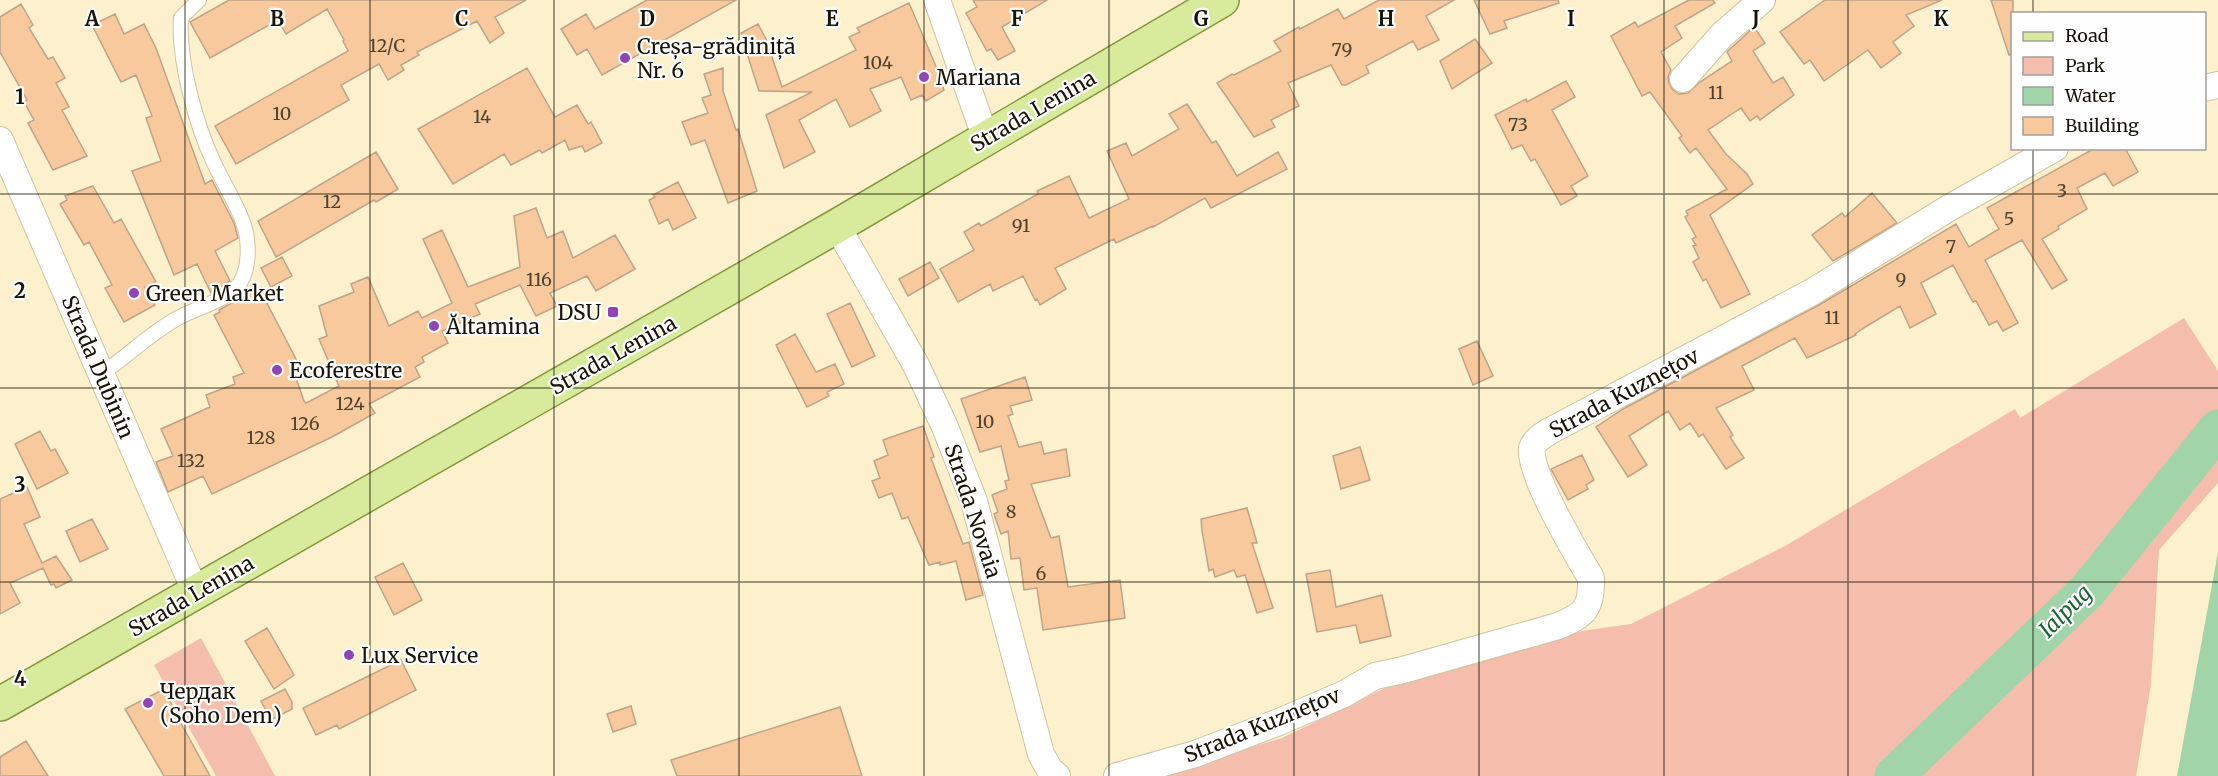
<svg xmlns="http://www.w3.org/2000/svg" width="2218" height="776" viewBox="0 0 2218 776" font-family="Merriweather,serif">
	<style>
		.green { fill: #f5bdab }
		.water { fill: #a1d4a9 }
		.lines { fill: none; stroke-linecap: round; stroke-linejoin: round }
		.river { stroke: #a1d4a9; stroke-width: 39 }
		.building { fill: #f8c99c; stroke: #bfa388; stroke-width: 1.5 }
		.service-casing { stroke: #cfc4a0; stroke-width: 16 }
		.minor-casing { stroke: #cfc4a0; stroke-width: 28 }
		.primary-casing { stroke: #84973e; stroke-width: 36 }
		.service { stroke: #fff; stroke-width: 14 }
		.minor { stroke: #fff; stroke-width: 26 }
		.primary { stroke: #d8eb9d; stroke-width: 33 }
		.grid { fill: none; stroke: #181407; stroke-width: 1.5; stroke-opacity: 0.55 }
		.poi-dot { fill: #9244b4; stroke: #fefefe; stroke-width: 2 }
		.labels { text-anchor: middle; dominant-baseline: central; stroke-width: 4.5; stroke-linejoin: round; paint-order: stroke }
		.number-label { font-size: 18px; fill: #50412c }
		.poi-label { font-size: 21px; fill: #181407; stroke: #fefefe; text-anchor: start }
		.street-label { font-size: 21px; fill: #181407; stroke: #fefefe }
		.water-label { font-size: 22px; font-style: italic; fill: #1c6632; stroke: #fefefe }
		.grid-label { font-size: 20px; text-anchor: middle; font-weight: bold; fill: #181407; stroke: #fefefe; stroke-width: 4.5; stroke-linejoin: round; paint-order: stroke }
	</style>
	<rect width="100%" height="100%" fill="#fcf1cc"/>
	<!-- green -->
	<path class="green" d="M 2184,318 L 2218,371 L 2218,483 L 2159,550 L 2151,684 L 2136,776 L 1156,776 L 1282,738 L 1393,684 L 1582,631 L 1631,624 L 1785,546 L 2015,409 L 2020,418 Z
		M 201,638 L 275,776 L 216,776 L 154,665 Z"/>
	<!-- water -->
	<path class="water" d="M 2218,552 L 2218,776 L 2177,776 Z"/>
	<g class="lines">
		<!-- river -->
		<path class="river" d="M 1894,776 L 2088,590 L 2218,429"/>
	</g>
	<!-- building -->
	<path class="building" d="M 229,0 L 526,0 L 495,17 L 504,33 L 490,43 L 477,21 L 417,52 L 419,55 L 401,65 L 404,70 L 388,80 L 379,64 L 341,85 L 349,100 L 236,164 L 215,126 L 348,51 L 343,41 L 344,40 L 327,9 L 286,34 L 278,20 L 210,58 L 190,22 Z
		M 647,0 L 736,0 L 602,75 L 587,49 L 577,55 L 561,29 L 586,14 L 595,29 Z
		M 973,0 L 1047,0 L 1002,27 L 1015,51 L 998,60 L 991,49 L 987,51 L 966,13 L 977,7 Z
		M 1379,0 L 1454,0 L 1426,16 L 1439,40 L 1418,50 L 1413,41 L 1366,66 L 1369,73 L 1346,85 L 1342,85 L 1331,65 L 1288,83 L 1299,106 L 1271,120 L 1275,127 L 1254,137 L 1217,83 L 1232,74 L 1234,75 L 1281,51 L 1274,41 L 1299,27 L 1300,29 L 1338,9 L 1344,19 Z
		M 1474,0 L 1558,0 L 1559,3 L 1504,21 L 1507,28 L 1490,34 Z
		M 1689,0 L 1713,0 L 1715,3 L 1675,26 L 1682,38 L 1661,52 L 1671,70 L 1668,77 L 1669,83 L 1673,90 L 1679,94 L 1688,93 L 1700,82 L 1732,61 L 1727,52 L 1754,27 L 1765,43 L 1753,51 L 1773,83 L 1783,77 L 1794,95 L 1760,120 L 1757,116 L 1750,121 L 1741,108 L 1708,130 L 1726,154 L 1747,174 L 1753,184 L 1710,215 L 1750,294 L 1721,308 L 1706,279 L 1703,281 L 1693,262 L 1699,258 L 1693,246 L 1696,245 L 1692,239 L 1696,237 L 1685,217 L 1688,215 L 1686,211 L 1727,189 L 1696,148 L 1690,153 L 1679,138 L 1682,136 L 1650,92 L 1642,96 L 1611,36 L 1635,22 L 1638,27 Z
		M 1825,0 L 1942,0 L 1906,15 L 1914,26 L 1893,42 L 1901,53 L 1881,68 L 1868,50 L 1824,81 L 1810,60 L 1804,64 L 1780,32 Z
		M 1991,0 L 2013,0 L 2013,54 L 2009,55 Z
		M 909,3 L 941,78 L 940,79 L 944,90 L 926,101 L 922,95 L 911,100 L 901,77 L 870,89 L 881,111 L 850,127 L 836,99 L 799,120 L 815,152 L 784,168 L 766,115 L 812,92 L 759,91 L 744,44 L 746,44 L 741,33 L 758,24 L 766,39 L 782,87 L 856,50 L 849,37 L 860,32 L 857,28 Z
		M 21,4 L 33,25 L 29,28 L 48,59 L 53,57 L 65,78 L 56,83 L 69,107 L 62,110 L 87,156 L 53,170 L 28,123 L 34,120 L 24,102 L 27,100 L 0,52 L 0,17 Z
		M 115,14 L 124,34 L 144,24 L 156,48 L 205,184 L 212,180 L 234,223 L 238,238 L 215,251 L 230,281 L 211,293 L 197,264 L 174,275 L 132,171 L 161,161 L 146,118 L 152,116 L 136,75 L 121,82 L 92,25 Z
		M 1475,39 L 1492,63 L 1452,89 L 1440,61 Z
		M 527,68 L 555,117 L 577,105 L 588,124 L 591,122 L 602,143 L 585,152 L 582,146 L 569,150 L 565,140 L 542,153 L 540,150 L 511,165 L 504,154 L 453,184 L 418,129 Z
		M 723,68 L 723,91 L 736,130 L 738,129 L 757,191 L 728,203 L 705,140 L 691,145 L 682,122 L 708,113 L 702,98 L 711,95 L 704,74 Z
		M 1566,81 L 1575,97 L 1552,110 L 1588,176 L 1571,186 L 1577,196 L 1561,205 L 1535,159 L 1531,161 L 1522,145 L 1512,149 L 1495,115 L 1526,99 L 1527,102 Z
		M 1187,104 L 1212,143 L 1216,141 L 1237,176 L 1278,152 L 1287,169 L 1211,208 L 1205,198 L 1153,227 L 1153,226 L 1116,243 L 1114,239 L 1055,268 L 1066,289 L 1040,305 L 1037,299 L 1035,300 L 1023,276 L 993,291 L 990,284 L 958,302 L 940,269 L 974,250 L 964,232 L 979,223 L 981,226 L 1038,194 L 1037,191 L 1069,176 L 1089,218 L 1129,199 L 1107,151 L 1126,143 L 1132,156 L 1179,129 L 1169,114 Z
		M 2095,148 L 2125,148 L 2138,172 L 2113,186 L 2105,173 L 2077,188 L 2087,209 L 2058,226 L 2059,229 L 2042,239 L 2067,280 L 2052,289 L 2022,240 L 1985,260 L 2018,323 L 2003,331 L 1997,321 L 1989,325 L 1976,301 L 1973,302 L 1953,265 L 1921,283 L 1936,314 L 1910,328 L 1900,306 L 1867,326 L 1855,334 L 1856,335 L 1807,358 L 1795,338 L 1742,366 L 1754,390 L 1716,408 L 1733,435 L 1730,437 L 1744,458 L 1726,469 L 1703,434 L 1699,437 L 1690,423 L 1680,430 L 1668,411 L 1629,436 L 1647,465 L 1628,477 L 1596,427 L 1623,409 L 1819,305 L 1956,224 L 1969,247 L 1999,229 L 1987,208 Z
		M 376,152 L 398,189 L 376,202 L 374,200 L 276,257 L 258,221 Z
		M 678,182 L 696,218 L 673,230 L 668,219 L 659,224 L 649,200 L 655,197 L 653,195 Z
		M 93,186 L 114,223 L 121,219 L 156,282 L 145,287 L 155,305 L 124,322 L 105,288 L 112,285 L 89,242 L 84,245 L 60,204 L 67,200 L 65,196 Z
		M 1872,193 L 1897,223 L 1833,261 L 1812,235 L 1842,213 L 1845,217 Z
		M 536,208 L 547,238 L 563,231 L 573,258 L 615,235 L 635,269 L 596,291 L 587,276 L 550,293 L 557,306 L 536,316 L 520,285 L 475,304 L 480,314 L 442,331 L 448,343 L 422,357 L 424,362 L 415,367 L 420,377 L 369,404 L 375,413 L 332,437 L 212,494 L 203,476 L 168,492 L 156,462 L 173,456 L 161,429 L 210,407 L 206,395 L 235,384 L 233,377 L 244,373 L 214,315 L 220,312 L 219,310 L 259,288 L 297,361 L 291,364 L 304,401 L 306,403 L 339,386 L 319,339 L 327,336 L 319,306 L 354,292 L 351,284 L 368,277 L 389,326 L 418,311 L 422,318 L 452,303 L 423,239 L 442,230 L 468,287 L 520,267 L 514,216 Z
		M 282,257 L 292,276 L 271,287 L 261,268 Z
		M 930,262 L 939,278 L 908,296 L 899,279 Z
		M 850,303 L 875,356 L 852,367 L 827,314 Z
		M 795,334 L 816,372 L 835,364 L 844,384 L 827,392 L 829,396 L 807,407 L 776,345 Z
		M 1477,341 L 1493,376 L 1473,385 L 1459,349 Z
		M 1025,377 L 1032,400 L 1010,406 L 1013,414 L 1008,416 L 1019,447 L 1041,442 L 1044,454 L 1066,449 L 1070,476 L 1031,484 L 1051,538 L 1059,536 L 1068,587 L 1120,580 L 1125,618 L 1043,630 L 1037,588 L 1024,590 L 1020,558 L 1011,559 L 1008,531 L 1001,534 L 994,514 L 998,512 L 992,495 L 1007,489 L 1005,481 L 1009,480 L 1001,446 L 980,452 L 961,399 Z
		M 923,426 L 934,457 L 931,458 L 963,544 L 969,542 L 983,595 L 966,600 L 956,561 L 940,565 L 940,562 L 929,565 L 908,517 L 902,519 L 892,493 L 879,498 L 872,481 L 880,478 L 874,461 L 888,455 L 883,440 Z
		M 40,431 L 51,451 L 55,449 L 68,473 L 37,489 L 15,444 Z
		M 1360,447 L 1370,480 L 1341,489 L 1333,456 Z
		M 1582,455 L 1594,480 L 1586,485 L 1588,489 L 1568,500 L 1551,469 Z
		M 27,487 L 40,517 L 24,524 L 42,563 L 56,556 L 72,580 L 56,588 L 54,584 L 51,585 L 43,568 L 10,583 L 20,603 L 0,614 L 0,499 Z
		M 1247,508 L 1257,543 L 1252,543 L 1273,608 L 1257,613 L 1245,575 L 1237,577 L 1234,570 L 1215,577 L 1213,569 L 1209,571 L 1202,531 L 1201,519 Z
		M 92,519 L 108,549 L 80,562 L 66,531 Z
		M 403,563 L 422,600 L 394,615 L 375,577 Z
		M 1330,570 L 1336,607 L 1382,595 L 1391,636 L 1360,643 L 1356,625 L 1317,632 L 1306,574 Z
		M 267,628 L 294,675 L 274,689 L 245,641 Z
		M 401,660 L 416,690 L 339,729 L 337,725 L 316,735 L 303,708 Z
		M 164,689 L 183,727 L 210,776 L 164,776 L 125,709 Z
		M 285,689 L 292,702 L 292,709 L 271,720 L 261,701 Z
		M 631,706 L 636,724 L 613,732 L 607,714 Z
		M 840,707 L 862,776 L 677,776 L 671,760 Z
		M 26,741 L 48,776 L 0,776 L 0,757 Z"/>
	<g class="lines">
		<!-- service casing -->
		<g class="service-casing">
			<path id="service" d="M 101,374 C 127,357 150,333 178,318 C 192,310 225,300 235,289 C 248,276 249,256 247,238 C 244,215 224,185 214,163 C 196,125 178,60 181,18 L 199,0"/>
		</g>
		<!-- minor casing -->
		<g class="minor-casing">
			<path id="minor" d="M 937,0 L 986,139
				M 1683,79 L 1722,35 L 1762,0
				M 2204,88 L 2218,85
				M 0,140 L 196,593
				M 837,226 L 916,365 L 945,427 L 974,501 L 1041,754 L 1050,770 L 1057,776
				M 1117,776 L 1195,754 L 1279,722 L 1344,694 L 1375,676 L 1403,670 L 1558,626 C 1585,615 1592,608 1591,578 C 1578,556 1527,471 1532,448 C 1534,441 1542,436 1548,432 L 1812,292 L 1949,208 L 2055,148"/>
		</g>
		<!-- primary casing -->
		<g class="primary-casing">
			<path id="primary" d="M 0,704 L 837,226 L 1222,0"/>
		</g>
		<!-- service -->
		<use href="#service" class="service"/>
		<!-- minor -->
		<use href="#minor" class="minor"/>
		<!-- primary -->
		<use href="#primary" class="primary"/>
	</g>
	<!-- grid -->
	<path class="grid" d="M 185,0 L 185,776M 370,0 L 370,776M 554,0 L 554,776M 739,0 L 739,776M 924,0 L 924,776M 1109,0 L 1109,776M 1294,0 L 1294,776M 1479,0 L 1479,776M 1664,0 L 1664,776M 1848,0 L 1848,776M 2033,0 L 2033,14M 2033,148 L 2033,776M 0,194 L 2218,194M 0,388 L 2218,388M 0,582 L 2218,582"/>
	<!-- markers -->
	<g class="poi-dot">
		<circle cx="625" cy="58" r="6"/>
		<circle cx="924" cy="77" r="6"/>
		<circle cx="134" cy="293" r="6"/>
		<rect x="607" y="306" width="12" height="12" rx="3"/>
		<circle cx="434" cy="326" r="6"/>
		<circle cx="277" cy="370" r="6"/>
		<circle cx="349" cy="655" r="6"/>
		<circle cx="148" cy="703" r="6"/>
	</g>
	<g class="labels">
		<!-- number labels -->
		<g class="number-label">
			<text x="387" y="45">12/C</text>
			<text x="1342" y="49">79</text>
			<text x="878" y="62">104</text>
			<text x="1716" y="92">11</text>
			<text x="282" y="113">10</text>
			<text x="482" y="116">14</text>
			<text x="1518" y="124">73</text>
			<text x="2062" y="190">3</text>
			<text x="332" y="201">12</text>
			<text x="2009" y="218">5</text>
			<text x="1021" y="225">91</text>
			<text x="1951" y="246">7</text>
			<text x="539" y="279">116</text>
			<text x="1901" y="279">9</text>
			<text x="1832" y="317">11</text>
			<text x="350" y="403">124</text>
			<text x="985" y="421">10</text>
			<text x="305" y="423">126</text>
			<text x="261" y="437">128</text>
			<text x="191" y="460">132</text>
			<text x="1011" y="511">8</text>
			<text x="1041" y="573">6</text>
		</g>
		<!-- poi labels -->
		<g class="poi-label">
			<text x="637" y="46">Creșa-grădiniță<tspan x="637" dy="24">Nr. 6</tspan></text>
			<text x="936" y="77">Mariana</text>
			<text x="146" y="293">Green Market</text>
			<text x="601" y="312" text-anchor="end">DSU</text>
			<text x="446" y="326">Ăltamina</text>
			<text x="289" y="370">Ecoferestre</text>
			<text x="361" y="655">Lux Service</text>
			<text x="160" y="691">Чердак<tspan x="160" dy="24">(Soho Dem)</tspan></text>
		</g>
		<!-- street labels -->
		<g class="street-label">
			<text transform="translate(1033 111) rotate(-30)">Strada Lenina</text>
			<text transform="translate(613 355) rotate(-29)">Strada Lenina</text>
			<text transform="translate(98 367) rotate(67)">Strada Dubinin</text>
			<text transform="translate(1624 393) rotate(-28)">Strada Kuznețov</text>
			<text transform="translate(973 511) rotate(72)">Strada Novaia</text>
			<text transform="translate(191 596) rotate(-30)">Strada Lenina</text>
			<text transform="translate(1262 725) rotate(-22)">Strada Kuznețov</text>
		</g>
		<!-- water labels -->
		<g class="water-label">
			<text transform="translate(2065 611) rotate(-45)">Ialpug</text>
		</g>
	</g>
	<g class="grid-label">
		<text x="92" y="26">A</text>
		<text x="277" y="26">B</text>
		<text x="462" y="26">C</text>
		<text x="647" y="26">D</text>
		<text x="832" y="26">E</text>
		<text x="1017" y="26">F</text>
		<text x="1201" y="26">G</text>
		<text x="1386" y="26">H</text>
		<text x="1571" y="26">I</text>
		<text x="1756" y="26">J</text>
		<text x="1941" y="26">K</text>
		<text x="20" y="104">1</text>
		<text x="20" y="298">2</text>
		<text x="20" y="492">3</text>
		<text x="20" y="686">4</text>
	</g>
	<!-- legend -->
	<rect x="2011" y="12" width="195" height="138" fill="#fefefe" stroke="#a2a09b" stroke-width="1.5"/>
	<rect x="2023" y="32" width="30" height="9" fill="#d8eb9d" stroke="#a2a09b" stroke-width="1.5"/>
	<text x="2065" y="42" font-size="18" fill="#181407">Road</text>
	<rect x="2023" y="57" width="30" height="18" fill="#f5bdab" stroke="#a2a09b" stroke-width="1.5"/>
	<text x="2065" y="72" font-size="18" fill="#181407">Park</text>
	<rect x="2023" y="87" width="30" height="18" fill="#a1d4a9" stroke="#a2a09b" stroke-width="1.5"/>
	<text x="2065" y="102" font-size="18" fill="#181407">Water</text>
	<rect x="2023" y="117" width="30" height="18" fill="#f8c99c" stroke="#a2a09b" stroke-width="1.5"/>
	<text x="2065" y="132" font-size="18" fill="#181407">Building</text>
</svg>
